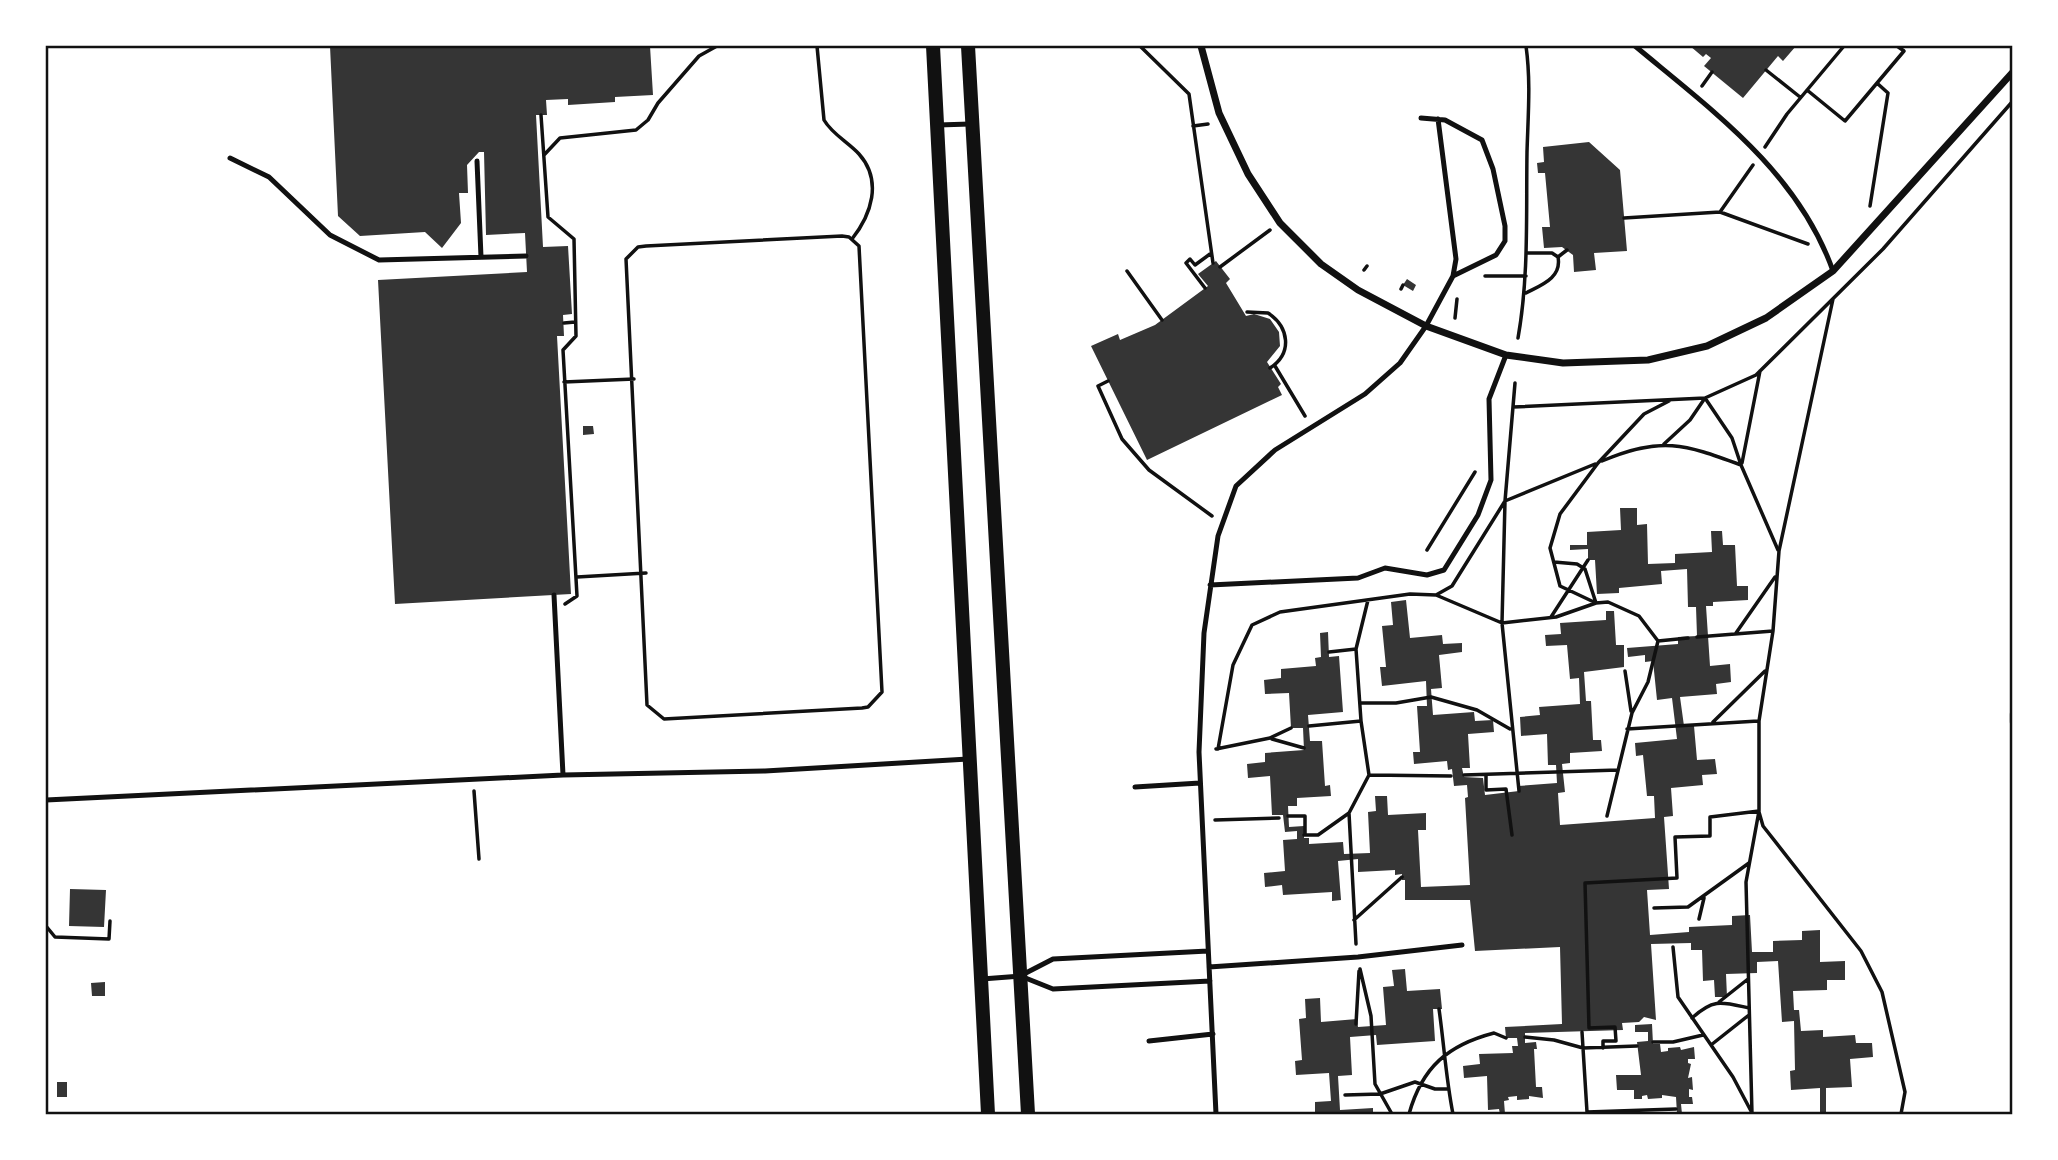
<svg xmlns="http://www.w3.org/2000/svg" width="2058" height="1160" viewBox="0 0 2058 1160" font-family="'PT Sans Narrow',sans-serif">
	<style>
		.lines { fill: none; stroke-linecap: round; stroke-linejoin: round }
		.stream { stroke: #d9d9d9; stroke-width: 6 }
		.building { fill: #353535 }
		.path { stroke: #111; stroke-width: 3.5 }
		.service { stroke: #111; stroke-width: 5 }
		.minor { stroke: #111; stroke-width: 7 }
		.secondary { stroke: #111; stroke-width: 14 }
		.neatline { fill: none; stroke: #111; stroke-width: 2.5 }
	</style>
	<rect width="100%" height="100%" fill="#fff"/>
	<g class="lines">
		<!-- stream -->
		<path class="stream" d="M 2012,715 L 2012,721"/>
	</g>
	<!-- building -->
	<path class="building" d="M 330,46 L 650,46 L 653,95 L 615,97 L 615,102 L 568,105 L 568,99 L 546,100 L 547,115 L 536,115 L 543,247 L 568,246 L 572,314 L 563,315 L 564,336 L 557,336 L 571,594 L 395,604 L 378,280 L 527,272 L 525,233 L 486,235 L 484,152 L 479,152 L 467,165 L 468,193 L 459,193 L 461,223 L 442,248 L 425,232 L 360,236 L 338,216 Z
		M 1690,46 L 1796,46 L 1783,61 L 1778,56 L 1743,98 L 1704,66 L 1711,58 L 1706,54 L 1703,57 Z
		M 1589,142 L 1620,170 L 1627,251 L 1594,253 L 1596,270 L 1574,272 L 1573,255 L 1562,247 L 1544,248 L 1542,227 L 1550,227 L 1545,173 L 1538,173 L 1537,163 L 1544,162 L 1543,147 Z
		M 1216,261 L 1230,279 L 1226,283 L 1246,316 L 1254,314 L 1270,319 L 1279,332 L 1280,346 L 1267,362 L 1281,384 L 1278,387 L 1282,395 L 1147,460 L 1091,346 L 1118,334 L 1120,340 L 1155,325 L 1208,286 L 1198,274 Z
		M 1407,279 L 1416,285 L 1413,291 L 1403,285 Z
		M 583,426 L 593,426 L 594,434 L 583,435 Z
		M 1620,508 L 1637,508 L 1637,525 L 1647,524 L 1648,564 L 1675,563 L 1675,554 L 1712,552 L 1711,531 L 1722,531 L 1723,545 L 1735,545 L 1737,586 L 1748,586 L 1748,600 L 1713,602 L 1713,606 L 1706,606 L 1710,666 L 1730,664 L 1731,682 L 1716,684 L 1717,694 L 1680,697 L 1684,726 L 1694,726 L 1697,760 L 1715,759 L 1717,774 L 1702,775 L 1703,785 L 1671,788 L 1673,816 L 1664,817 L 1669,889 L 1647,890 L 1650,935 L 1689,932 L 1689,927 L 1732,925 L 1732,916 L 1750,915 L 1752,952 L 1773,952 L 1773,941 L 1802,940 L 1802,931 L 1820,930 L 1820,962 L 1845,961 L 1845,980 L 1827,980 L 1827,990 L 1793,991 L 1794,1010 L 1799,1010 L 1801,1031 L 1823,1030 L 1823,1037 L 1855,1035 L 1856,1043 L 1872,1043 L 1873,1057 L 1850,1059 L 1852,1087 L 1826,1088 L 1826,1114 L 1820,1114 L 1820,1088 L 1791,1090 L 1790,1071 L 1795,1070 L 1794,1021 L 1782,1022 L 1778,961 L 1757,962 L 1757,973 L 1726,974 L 1727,997 L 1715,997 L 1714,980 L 1703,981 L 1702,950 L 1691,950 L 1691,943 L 1651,944 L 1656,1020 L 1644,1017 L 1639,1022 L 1622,1023 L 1623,1030 L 1525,1033 L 1525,1043 L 1536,1042 L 1537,1049 L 1534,1049 L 1536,1087 L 1542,1087 L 1543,1098 L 1529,1096 L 1529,1099 L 1517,1100 L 1517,1096 L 1508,1097 L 1509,1100 L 1504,1101 L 1505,1114 L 1500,1114 L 1499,1109 L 1488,1110 L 1487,1076 L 1464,1078 L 1463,1066 L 1480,1064 L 1479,1054 L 1513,1053 L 1512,1046 L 1518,1046 L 1517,1038 L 1506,1038 L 1505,1027 L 1562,1024 L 1560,947 L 1475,951 L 1470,900 L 1405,900 L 1405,880 L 1402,880 L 1402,874 L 1395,875 L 1395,870 L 1358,872 L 1358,859 L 1338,861 L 1341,900 L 1332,901 L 1332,892 L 1283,895 L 1282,885 L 1265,887 L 1264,873 L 1285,871 L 1283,840 L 1297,839 L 1297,831 L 1285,832 L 1283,815 L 1272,815 L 1270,776 L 1248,778 L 1247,764 L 1265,762 L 1265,753 L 1304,750 L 1303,728 L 1291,728 L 1289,693 L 1265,694 L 1264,680 L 1281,678 L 1281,669 L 1316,666 L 1315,658 L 1321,657 L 1320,633 L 1328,632 L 1329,657 L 1339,656 L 1343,712 L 1308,715 L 1310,741 L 1322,741 L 1325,786 L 1330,785 L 1331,796 L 1297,798 L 1297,806 L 1288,806 L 1289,827 L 1304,826 L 1304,838 L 1309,838 L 1309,844 L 1343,842 L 1344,854 L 1370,853 L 1368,812 L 1376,811 L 1375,796 L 1387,796 L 1388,815 L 1426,813 L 1426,830 L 1418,830 L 1421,887 L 1470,885 L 1465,798 L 1468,797 L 1467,785 L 1454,786 L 1452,769 L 1448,770 L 1447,761 L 1414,764 L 1413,752 L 1420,752 L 1417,706 L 1427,706 L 1426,681 L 1382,686 L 1380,667 L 1386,667 L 1382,626 L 1393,625 L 1391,602 L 1406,600 L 1410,638 L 1442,635 L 1443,644 L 1462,643 L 1462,652 L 1439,655 L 1442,688 L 1431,689 L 1433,715 L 1474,712 L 1475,721 L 1493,720 L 1494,732 L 1468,734 L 1470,768 L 1462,768 L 1464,777 L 1483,778 L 1485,795 L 1519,791 L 1518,786 L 1557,783 L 1556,765 L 1548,765 L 1547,734 L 1521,736 L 1520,717 L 1540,715 L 1539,707 L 1580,704 L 1579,678 L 1570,679 L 1567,645 L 1546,646 L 1545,635 L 1561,634 L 1560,623 L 1606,620 L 1606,611 L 1614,611 L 1616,645 L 1624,645 L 1624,667 L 1584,672 L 1586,701 L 1591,701 L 1593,740 L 1601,740 L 1602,751 L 1570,753 L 1570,763 L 1562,764 L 1565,792 L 1558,793 L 1560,825 L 1655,818 L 1654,796 L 1647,796 L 1643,755 L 1636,756 L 1635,743 L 1677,739 L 1672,698 L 1657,700 L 1653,661 L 1645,662 L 1645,655 L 1628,657 L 1627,648 L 1678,644 L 1678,637 L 1697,636 L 1696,607 L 1688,607 L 1687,569 L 1661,571 L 1662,584 L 1619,588 L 1619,593 L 1597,594 L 1595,560 L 1588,560 L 1588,549 L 1570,550 L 1570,545 L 1587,545 L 1587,532 L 1621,530 Z
		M 70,889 L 106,890 L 104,927 L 69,926 Z
		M 1405,969 L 1407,991 L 1440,989 L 1442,1009 L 1433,1009 L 1435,1041 L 1377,1045 L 1376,1035 L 1350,1037 L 1352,1075 L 1338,1076 L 1340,1110 L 1373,1108 L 1373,1114 L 1315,1114 L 1315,1102 L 1331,1101 L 1329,1073 L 1296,1075 L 1295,1061 L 1302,1060 L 1299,1019 L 1306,1018 L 1305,999 L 1320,998 L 1321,1022 L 1357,1019 L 1358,1027 L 1386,1025 L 1383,987 L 1394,986 L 1392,970 Z
		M 105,982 L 105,996 L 92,996 L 91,983 Z
		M 1652,1024 L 1653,1044 L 1660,1044 L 1661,1052 L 1668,1051 L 1668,1048 L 1680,1047 L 1681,1050 L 1694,1047 L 1695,1059 L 1688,1059 L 1688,1063 L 1691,1064 L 1688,1078 L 1692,1077 L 1693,1090 L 1689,1089 L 1689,1097 L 1692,1097 L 1693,1104 L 1681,1104 L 1682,1114 L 1677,1114 L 1676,1097 L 1662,1095 L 1662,1098 L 1648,1099 L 1647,1095 L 1642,1096 L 1642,1099 L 1634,1099 L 1634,1090 L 1617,1090 L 1616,1075 L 1641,1075 L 1637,1042 L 1648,1041 L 1648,1032 L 1635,1032 L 1635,1025 Z
		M 57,1082 L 67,1082 L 67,1097 L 57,1097 Z"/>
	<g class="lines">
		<!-- path -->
		<path class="path" d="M 817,46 L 824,120 C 832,134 848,142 859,154 C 883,181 871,215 852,239
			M 1140,46 L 1189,94 L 1213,263
			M 1766,70 L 1800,97
			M 1702,86 L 1712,72
			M 1807,90 L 1845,121 L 1904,51 L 1897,46
			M 541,115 L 548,217 L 574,239 L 576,336 L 563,350 L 577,596 L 565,604
			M 1193,126 L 1208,124
			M 1765,147 L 1787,114 L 1844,46
			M 544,155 L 560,138 L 636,130 L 648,120 L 658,103 L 699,56 L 717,46
			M 1870,206 L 1888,93 L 1878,84
			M 1720,212 L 1753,165
			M 1624,218 L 1720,212 L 1808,244
			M 842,236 L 849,237 L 859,246 L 882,692 L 868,707 L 862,708 L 664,719 L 647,705 L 626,259 L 638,247 L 646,246 Z
			M 1558,257 L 1567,250
			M 1220,267 L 1270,230
			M 1364,270 L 1367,266
			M 1127,271 L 1162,320
			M 1485,276 L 1526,276
			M 1205,288 L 1186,263 L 1190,259 L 1195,265 L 1210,254
			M 1401,289 L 1403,285
			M 1526,293 C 1541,285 1562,278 1558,257 L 1552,253 L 1527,253
			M 1247,312 L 1268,313 C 1289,327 1293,353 1270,368
			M 1455,318 L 1457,299
			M 564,323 L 575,322
			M 1518,338 C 1529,276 1526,215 1527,152 C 1528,116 1531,82 1526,46
			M 1275,366 L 1305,416
			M 1108,381 L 1098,386 L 1122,439 L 1149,470 L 1212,516
			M 564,382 L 634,379
			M 1515,383 L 1505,501 L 1502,623 L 1519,791
			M 1513,407 L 1705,398 L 1756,375 L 1883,249 L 2012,102
			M 1664,444 L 1690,420 L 1705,398 L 1732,438 L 1741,465
			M 1602,461 C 1661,436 1684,444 1741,465 L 1778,550
			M 1742,463 L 1760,371
			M 1427,550 L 1475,472
			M 577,577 L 646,573
			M 1436,595 L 1452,586 L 1505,501 L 1595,464
			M 1551,617 L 1588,560
			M 1736,633 L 1775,577
			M 1697,637 L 1773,631
			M 1658,641 L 1688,638
			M 1329,652 L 1356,649
			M 1625,671 L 1631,711
			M 1360,703 L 1396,703 L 1431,697 L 1477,710 L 1510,729
			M 1713,722 L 1765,671
			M 1309,726 L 1361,721 L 1356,649 L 1368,600
			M 1627,729 L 1758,721
			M 1272,739 L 1304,748
			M 1216,749 L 1270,738 L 1291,728
			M 1218,749 L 1233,665 L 1252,625 L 1280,612 L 1410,594 L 1436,595 L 1502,623 L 1556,617 L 1596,603 L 1585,569 L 1577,564 L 1554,562
			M 1369,775 L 1451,776
			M 1464,775 L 1618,770
			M 1486,775 L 1486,790 L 1506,789 L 1512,835
			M 474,791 L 479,859
			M 1759,812 L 1763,826 L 1861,951 L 1882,992 L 1905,1092 L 1901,1114
			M 1288,816 L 1305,816 L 1305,835
			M 1607,816 L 1632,713 L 1648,682 L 1658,641 L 1639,616 L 1608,602 L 1596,603 L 1560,586 L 1550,548 L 1560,514 L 1598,463 L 1644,414 L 1669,401
			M 1215,820 L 1279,818
			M 1304,835 L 1318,835 L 1349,813
			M 1654,908 L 1688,907 L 1749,863
			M 1699,919 L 1704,898
			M 1354,920 L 1402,877
			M 46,926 L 55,937 L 109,939 L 110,921
			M 1356,944 L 1349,813 L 1369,775 L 1361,721
			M 1673,947 L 1678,997 L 1733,1077 L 1751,1111
			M 1360,969 L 1371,1016 L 1375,1084 L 1392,1114
			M 1719,1002 L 1748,979
			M 1439,1009 C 1444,1044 1446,1079 1453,1114
			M 1692,1018 C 1714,998 1722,1002 1749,1008
			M 1356,1024 L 1359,971
			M 1582,1032 L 1587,1112
			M 1525,1037 L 1554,1040 L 1583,1048 L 1637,1046
			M 1653,1042 L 1673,1042 L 1703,1035
			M 1711,1045 L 1749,1015
			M 1603,1048 L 1603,1041 L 1616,1041 L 1615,1027 L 1589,1028 L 1585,883 L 1677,878 L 1675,837 L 1710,836 L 1710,817 L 1759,811
			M 1345,1095 L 1380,1094 L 1415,1082 L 1435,1089 L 1448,1089
			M 1587,1112 L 1676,1109
			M 1409,1114 C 1422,1067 1448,1045 1494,1033 L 1506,1038
			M 1752,1114 L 1746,882 L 1759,811 L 1759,721 L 1773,631 L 1779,551 L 1833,299"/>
		<!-- service -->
		<path class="service" d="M 1635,46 C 1713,111 1798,172 1833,271
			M 1438,119 L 1456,259 L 1453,276
			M 938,125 L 970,124
			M 230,158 L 269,177 L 330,235 L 379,260 L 526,256
			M 477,161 L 481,257
			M 1210,585 L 1358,578 L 1385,568 L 1427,575 L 1444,570 L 1478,515 L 1491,480 L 1489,399 L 1506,355
			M 554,595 L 563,775
			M 1135,787 L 1200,783
			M 46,800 L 563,775 L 765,771 L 968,759
			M 1209,967 L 1358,957 L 1462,945
			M 1023,977 L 1053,989 L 1210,981
			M 982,979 L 1020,976 L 1053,959 L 1208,951
			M 1149,1041 L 1213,1034
			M 1216,1114 L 1199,752 L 1204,633 L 1218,536 L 1236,486 L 1275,450 L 1365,394 L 1400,363 L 1426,326 L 1453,276 L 1496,255 L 1505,241 L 1505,226 L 1493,169 L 1482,140 L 1445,120 L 1421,118"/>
		<!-- minor -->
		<path class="minor" d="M 1201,46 L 1219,113 L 1248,174 L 1280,223 L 1321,264 L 1358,290 L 1426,326 L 1506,355 L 1563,363 L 1648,360 L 1707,346 L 1766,318 L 1833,271 L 2012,73"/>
		<!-- secondary -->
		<path class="secondary" d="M 933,46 L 988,1114
			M 968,46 L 1028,1114"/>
	</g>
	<!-- border -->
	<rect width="2058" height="1160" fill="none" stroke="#ffffff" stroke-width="94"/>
	<rect x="47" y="47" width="1964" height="1066" class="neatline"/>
</svg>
